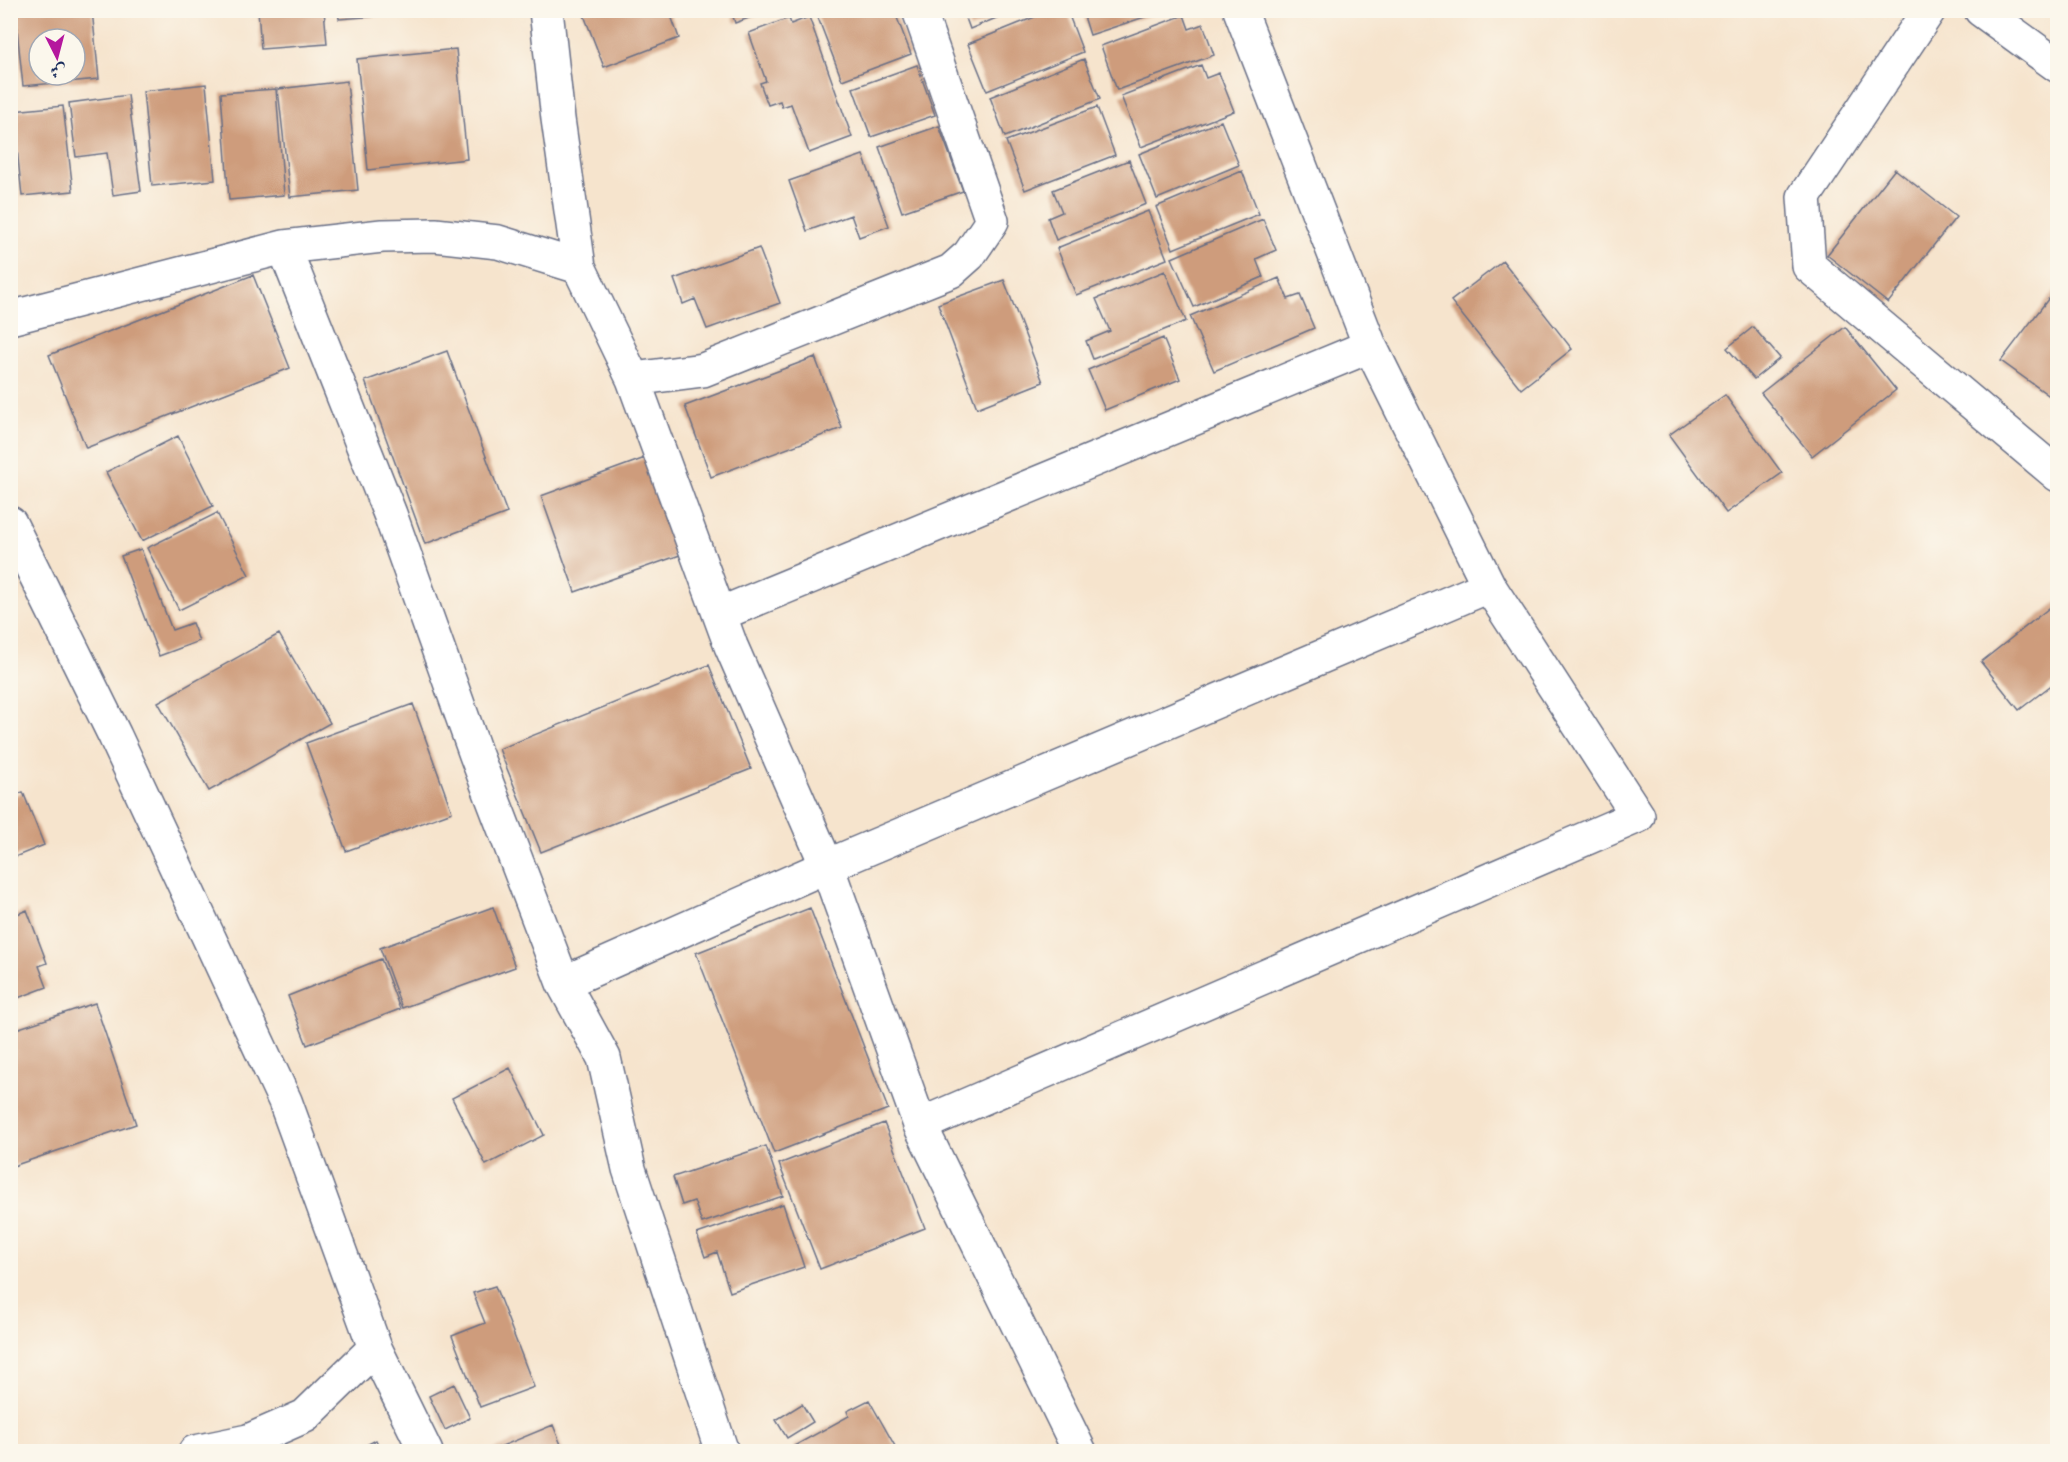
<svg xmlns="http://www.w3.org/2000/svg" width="2068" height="1462" viewBox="0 0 2068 1462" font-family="'Sorts Mill Goudy',Amiri,serif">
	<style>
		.building { fill: #ce9c7b; fill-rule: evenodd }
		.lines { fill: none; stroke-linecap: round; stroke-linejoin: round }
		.street-casing { stroke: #686e85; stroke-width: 36 }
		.street { stroke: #fff; stroke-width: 33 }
	</style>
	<rect width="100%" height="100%" fill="#fbf7ec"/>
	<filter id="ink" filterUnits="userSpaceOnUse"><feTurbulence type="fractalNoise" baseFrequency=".0167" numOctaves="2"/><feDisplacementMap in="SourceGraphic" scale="12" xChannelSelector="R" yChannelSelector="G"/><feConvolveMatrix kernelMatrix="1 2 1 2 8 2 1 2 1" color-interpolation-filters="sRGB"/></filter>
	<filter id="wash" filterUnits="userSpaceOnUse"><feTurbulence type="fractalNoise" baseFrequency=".008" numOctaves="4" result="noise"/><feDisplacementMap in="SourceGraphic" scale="24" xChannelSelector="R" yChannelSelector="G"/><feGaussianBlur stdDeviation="1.35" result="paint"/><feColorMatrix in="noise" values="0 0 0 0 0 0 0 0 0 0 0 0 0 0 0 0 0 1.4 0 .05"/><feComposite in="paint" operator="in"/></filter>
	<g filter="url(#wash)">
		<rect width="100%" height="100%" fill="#f6e4cd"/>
		<g id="blocks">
			<!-- building -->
			<path class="building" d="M 15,10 L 92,10 L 99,79 L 23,86 ZM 39,39 L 75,39 L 75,75 L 39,75 Z
				M 258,10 L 324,10 L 327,44 L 261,49 Z
				M 338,10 L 430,10 L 430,12 L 339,19 Z
				M 582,10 L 669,10 L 679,38 L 604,67 Z
				M 731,10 L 768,10 L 768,11 L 735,23 Z
				M 815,10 L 894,10 L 911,54 L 842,80 Z
				M 963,10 L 1013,11 L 970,29 Z
				M 1052,10 L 1067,10 L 1083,52 L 987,91 L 968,44 Z
				M 1082,10 L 1163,10 L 1163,11 L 1090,35 Z
				M 1184,15 L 1189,29 L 1203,24 L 1214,55 L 1117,90 L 1101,46 Z
				M 809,17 L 852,137 L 809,153 L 791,104 L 782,107 L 780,101 L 768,105 L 760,83 L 766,81 L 749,33 L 789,18 L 791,24 Z
				M 456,49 L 467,159 L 368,170 L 357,59 Z
				M 1084,59 L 1100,99 L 1005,137 L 990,97 Z
				M 917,65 L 935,115 L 871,137 L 853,88 Z
				M 1201,65 L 1206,78 L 1219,73 L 1234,111 L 1141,147 L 1121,96 Z
				M 347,81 L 358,190 L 290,197 L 278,89 Z
				M 206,84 L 215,180 L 152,186 L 143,91 Z
				M 276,89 L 284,195 L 229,200 L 221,93 Z
				M 128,95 L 141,191 L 113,195 L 107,153 L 76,157 L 69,103 Z
				M 63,106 L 73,191 L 22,196 L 13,111 Z
				M 1097,107 L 1115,155 L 1025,190 L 1006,141 Z
				M 1221,121 L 1239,165 L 1157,199 L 1139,154 Z
				M 939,126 L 963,191 L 902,212 L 879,147 Z
				M 863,155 L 889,226 L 859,237 L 851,215 L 807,231 L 789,181 Z
				M 1129,160 L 1146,204 L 1056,240 L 1048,218 L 1062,212 L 1053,190 Z
				M 1895,169 L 1956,217 L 1888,303 L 1827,255 Z
				M 1242,171 L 1259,214 L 1173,249 L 1156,207 Z
				M 1148,211 L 1167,259 L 1076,295 L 1057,248 Z
				M 1263,219 L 1276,250 L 1256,259 L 1263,277 L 1194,307 L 1172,258 Z
				M 759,248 L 780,303 L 707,329 L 695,299 L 683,304 L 674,279 Z
				M 1503,261 L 1572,349 L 1521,389 L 1451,301 Z
				M 1165,271 L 1186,321 L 1093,359 L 1086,341 L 1110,331 L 1096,299 Z
				M 253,275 L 290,368 L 86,448 L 49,355 Z
				M 1279,278 L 1288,299 L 1300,295 L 1314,328 L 1214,371 L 1190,316 Z
				M 1004,280 L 1043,382 L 977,408 L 938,304 Z
				M 2058,286 L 2058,388 L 2051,397 L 2001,361 Z
				M 1753,327 L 1780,358 L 1754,379 L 1727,348 Z
				M 1845,327 L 1896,390 L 1812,456 L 1761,393 Z
				M 1163,338 L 1180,379 L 1105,410 L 1088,370 Z
				M 447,351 L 507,513 L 425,544 L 365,381 Z
				M 815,357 L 842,428 L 711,477 L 685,406 Z
				M 1725,395 L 1782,473 L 1726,513 L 1669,435 Z
				M 178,436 L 213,506 L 142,541 L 106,472 Z
				M 645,458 L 680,555 L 575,592 L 541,496 Z
				M 217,513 L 249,575 L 179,610 L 147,548 Z
				M 141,549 L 172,630 L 192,623 L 199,641 L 159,656 L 121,556 Z
				M 2058,601 L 2058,680 L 2019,710 L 1981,662 Z
				M 279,634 L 330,723 L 209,791 L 158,702 Z
				M 709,665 L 751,769 L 541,852 L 499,749 Z
				M 413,704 L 452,812 L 346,851 L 306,743 Z
				M 23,792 L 44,845 L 10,859 L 10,797 Z
				M 493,907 L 515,967 L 402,1008 L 380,948 Z
				M 810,908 L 888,1109 L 774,1153 L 696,953 Z
				M 27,910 L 47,963 L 39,966 L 47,987 L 10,1001 L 10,917 Z
				M 381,959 L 400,1009 L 307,1045 L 288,996 Z
				M 95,1003 L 136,1124 L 13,1166 L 10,1159 L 10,1031 Z
				M 510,1068 L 544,1135 L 486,1165 L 452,1098 Z
				M 884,1123 L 925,1228 L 820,1269 L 779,1164 Z
				M 766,1146 L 783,1196 L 702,1223 L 694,1201 L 682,1205 L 673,1177 Z
				M 783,1204 L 804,1267 L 730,1292 L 717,1252 L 705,1257 L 697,1234 Z
				M 495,1286 L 534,1387 L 480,1407 L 452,1336 L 485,1323 L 473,1293 Z
				M 454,1384 L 470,1418 L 445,1430 L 429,1396 Z
				M 869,1400 L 896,1448 L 889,1452 L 797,1452 L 794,1446 L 849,1416 L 847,1411 Z
				M 802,1404 L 813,1422 L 787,1438 L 776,1420 Z
				M 553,1425 L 564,1452 L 490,1452 L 490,1451 Z
				M 376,1440 L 382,1452 L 353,1452 Z"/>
		</g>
	</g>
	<g filter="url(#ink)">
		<use href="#blocks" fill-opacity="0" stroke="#686e85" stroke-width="1.5"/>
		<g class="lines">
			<!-- street casing -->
			<g class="street-casing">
				<path id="street" d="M 546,10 L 558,119 L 579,267
					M 1240,10 L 1370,346
					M 1929,10 L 1804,197 L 1809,266 L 2058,475
					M 1981,10 L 2058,66
					M 284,247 L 390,514 L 476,755 L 563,983 L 604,1058 L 629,1169 L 722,1452
					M 10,318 L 284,247 L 382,236 L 435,235 L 498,242 L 579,267 L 633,379 L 731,646 L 827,866 L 563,983
					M 633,379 L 703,370 L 951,271 L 969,255 L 992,221 L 919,10
					M 10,523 L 115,736 L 285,1101 L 375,1348 L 426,1452
					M 720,614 L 1370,346 L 1489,586 L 827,866 L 920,1125 L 1638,816 L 1489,586
					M 920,1125 L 1080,1452
					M 195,1452 L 248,1441 L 305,1416 L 375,1348"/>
			</g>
			<!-- street -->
			<use href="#street" class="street"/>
		</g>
	</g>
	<!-- margin -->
	<rect width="2068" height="1462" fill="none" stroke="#fbf7ec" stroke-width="36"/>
	<!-- north arrow -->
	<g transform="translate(57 57) rotate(174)"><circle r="28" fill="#fbf7ec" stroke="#a1a7b3" stroke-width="1.5"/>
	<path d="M0-4.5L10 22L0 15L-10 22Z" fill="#b5179e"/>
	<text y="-9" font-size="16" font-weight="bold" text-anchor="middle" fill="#1b2f5e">ش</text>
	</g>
</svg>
